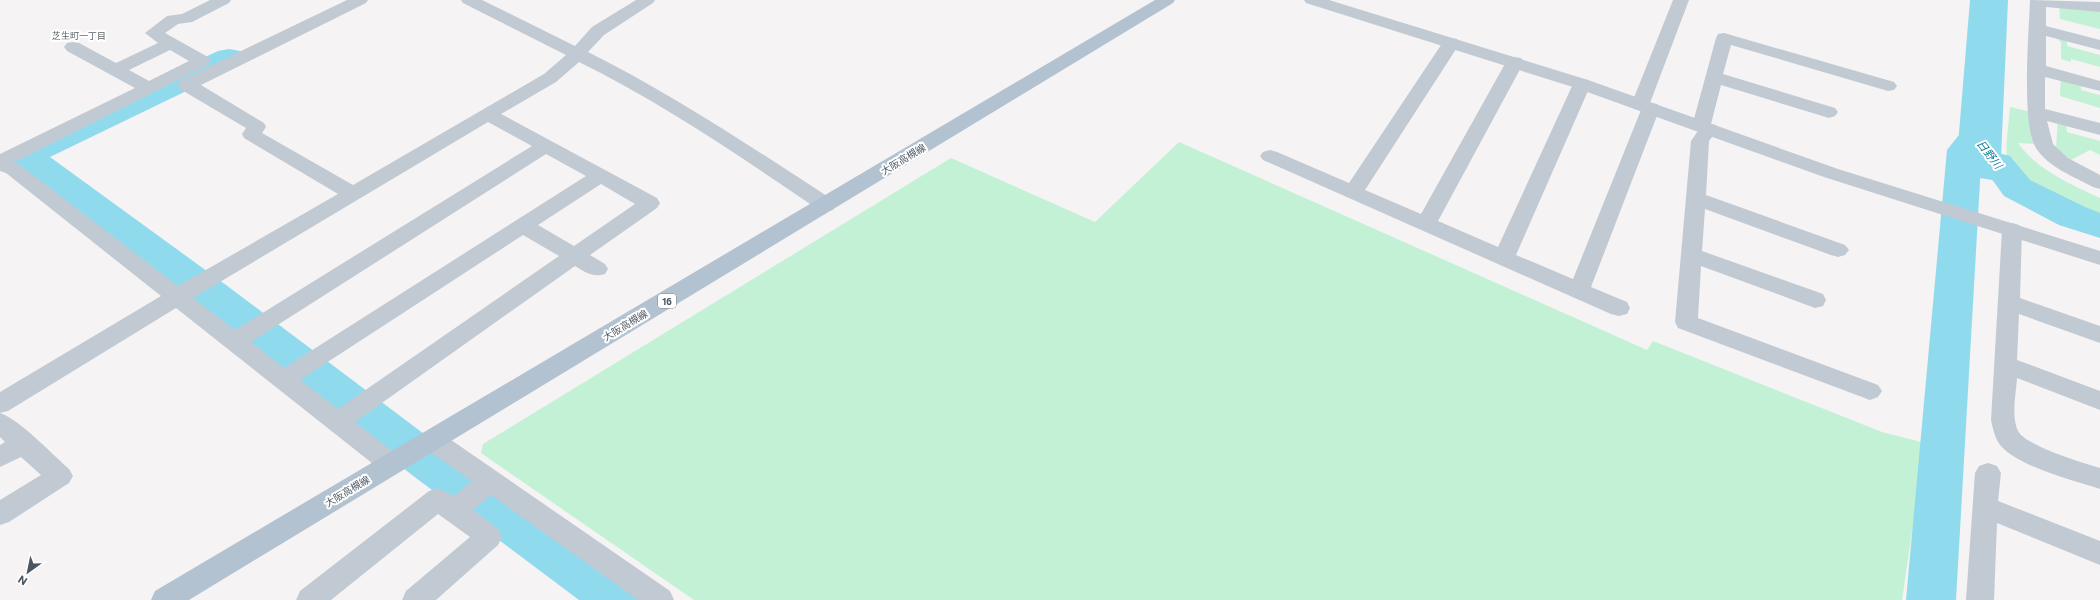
<svg xmlns="http://www.w3.org/2000/svg" width="2100" height="600" viewBox="0 0 2100 600" font-family="Commissioner,'Noto Sans JP',sans-serif">
	<style>
		.green { fill: #c3f1d5 }
		.water { fill: #90daee }
		.lines { fill: none; stroke-linecap: round; stroke-linejoin: round }
		.river { fill: #90daee; fill-rule: evenodd }
		.minor { fill: #c1cad2; fill-rule: evenodd }
		.tertiary { fill: #c1cad2; fill-rule: evenodd }
		.primary { fill: #b3c2d1; fill-rule: evenodd }
		.labels { text-anchor: middle; dominant-baseline: central; stroke-width: 4; stroke-linejoin: round; paint-order: stroke }
		.far-neighbourhood-label { font-size: 9px; fill: #5f6368; stroke: #fff }
		.shield { fill: #fff; stroke: #808990; stroke-width: 1 }
		.shield-label { font-size: 9px; font-weight: bold; fill: #4a5661 }
		.street-label { font-size: 10px; fill: #4a5661; stroke: #fff }
		.water-label { font-size: 11px; font-style: italic; fill: #0c7c9b; stroke: #fff }
	</style>
	<rect width="100%" height="100%" fill="#f5f3f3"/>
	<!-- green -->
	<path class="green" d="M 2059,4 L 2100,8 L 2100,29 L 2060,19 Z
		M 2059,37 L 2067,39 L 2067,46 L 2100,55 L 2100,67 L 2071,59 L 2071,62 L 2061,59 L 2061,42 L 2059,41 Z
		M 2061,77 L 2081,82 L 2081,90 L 2100,95 L 2100,108 L 2060,96 Z
		M 2010,107 L 2031,112 L 2031,137 L 2034,144 L 2018,143 C 2038,171 2071,184 2100,198 L 2100,221 C 2074,212 2012,192 2007,162 C 2005,148 2009,121 2010,107 Z
		M 2058,118 L 2066,121 L 2067,132 L 2100,141 L 2100,155 L 2090,150 L 2071,160 L 2056,148 Z
		M 1179,142 L 1647,350 L 1653,341 L 1882,432 L 1925,443 L 1902,600 L 694,600 L 481,453 L 483,444 L 951,158 L 1095,222 Z"/>
	<!-- water -->
	<path class="water" d="M 1970,0 L 2008,0 L 2001,157 C 2011,178 2021,186 2040,198 L 2031,205 L 1992,180 L 1980,178 L 1976,181 L 1974,200 L 1954,193 Z"/>
	<g class="lines">
		<!-- river -->
		<path class="river" d="M 229,49 L 240,51 L 245,58 L 240,65 L 50,157 L 226,285 L 444,449 L 636,584 L 643,600 L 579,600 L 412,475 L 198,305 L 13,164 L 8,156 L 13,148 L 218,51 Z
			M 1971,131 L 1983,135 L 1988,142 L 1981,152 L 1981,164 L 1986,156 L 1998,153 L 2010,156 L 2030,180 L 2085,207 L 2100,213 L 2100,238 L 2059,225 L 2004,196 L 1981,164 L 1956,600 L 1906,600 L 1947,150 L 1959,135 Z"/>
		<!-- minor -->
		<path class="minor" d="M 210,0 L 231,0 L 229,3 L 192,22 L 178,24 L 165,33 L 208,57 L 211,61 L 208,65 L 13,163 L 20,165 L 178,286 L 338,194 L 244,138 L 242,134 L 246,128 L 180,89 L 177,85 L 181,80 L 347,0 L 368,0 L 366,3 L 201,85 L 264,123 L 266,127 L 262,133 L 353,185 L 544,74 L 566,55 L 463,3 L 461,0 L 482,0 L 575,46 L 592,27 L 636,0 L 655,0 L 653,3 L 604,35 L 588,52 C 674,95 753,148 833,200 L 836,205 L 833,210 L 826,212 L 819,210 C 741,157 664,104 579,62 L 556,82 L 501,114 L 657,198 L 660,203 L 657,208 L 590,255 L 605,264 L 608,269 L 605,274 C 593,278 585,272 575,266 L 355,422 L 400,457 L 404,464 L 400,471 L 391,474 L 382,471 L 176,308 L 8,411 L 0,413 L 0,392 L 161,296 L 6,173 L 0,171 L 0,154 L 135,88 L 67,51 L 64,47 L 67,43 L 73,42 L 79,43 L 116,63 L 158,43 L 145,33 L 167,16 L 182,14 ZM 170,50 L 189,61 L 149,81 L 129,70 ZM 488,122 L 532,146 L 235,330 L 193,298 ZM 546,154 L 586,176 L 284,368 L 251,342 ZM 601,184 L 635,204 L 574,246 L 538,225 ZM 523,235 L 559,256 L 338,409 L 300,380 Z
			M 1673,0 L 1689,0 L 1650,103 L 1657,104 L 1660,108 L 1591,287 L 1627,302 L 1630,308 L 1627,314 L 1619,316 L 1611,314 L 1263,160 L 1260,156 L 1263,152 L 1270,150 L 1277,152 L 1349,183 L 1445,39 L 1451,38 L 1457,39 L 1460,43 L 1365,190 L 1421,214 L 1506,62 L 1509,58 L 1515,57 L 1521,58 L 1524,62 L 1438,221 L 1498,247 L 1573,84 L 1576,80 L 1582,79 L 1588,80 L 1591,84 L 1516,255 L 1573,279 L 1641,110 L 1634,109 L 1631,105 Z
			M 2030,0 L 2100,2 L 2100,12 L 2046,7 L 2046,26 L 2100,40 L 2100,50 L 2046,36 L 2046,66 L 2100,81 L 2100,91 L 2045,77 L 2045,109 L 2100,123 L 2100,135 L 2047,121 L 2053,144 L 2068,158 L 2100,175 L 2100,189 L 2093,187 C 2074,177 2048,167 2036,148 C 2021,125 2029,31 2030,0 Z
			M 1724,33 L 1894,82 L 1897,86 L 1894,90 L 1888,91 L 1731,45 L 1723,74 L 1835,108 L 1838,112 L 1835,116 L 1829,118 L 1721,85 L 1711,124 L 1716,125 L 1718,129 L 1709,141 L 1706,195 L 1845,245 L 1849,250 L 1845,255 L 1838,257 L 1831,255 L 1705,209 L 1702,251 L 1823,294 L 1826,300 L 1823,306 L 1815,308 L 1701,266 L 1698,318 L 1878,385 L 1882,391 L 1878,397 L 1870,400 L 1678,328 L 1675,322 L 1691,141 L 1698,131 L 1692,126 L 1716,38 L 1718,34 Z
			M 2012,223 L 2019,225 L 2022,230 L 2020,298 L 2100,326 L 2100,343 L 2019,314 L 2017,360 L 2100,391 L 2100,410 L 2017,378 C 2016,394 2011,417 2018,431 C 2026,446 2083,463 2100,468 L 2100,489 C 2074,481 2018,466 2001,446 C 1995,439 1993,429 1991,420 L 2002,230 L 2005,225 Z
			M 0,413 C 20,420 52,454 69,469 L 73,476 L 69,483 L 9,522 L 0,525 L 0,500 L 41,475 L 21,457 L 0,467 L 0,445 L 5,442 L 0,437 Z
			M 432,430 L 441,433 L 670,591 L 674,600 L 638,600 L 491,495 L 473,510 L 498,529 L 502,537 L 498,545 L 436,600 L 402,600 L 406,591 L 470,537 L 438,514 L 331,600 L 296,600 L 300,591 L 429,491 L 438,488 L 454,496 L 472,481 L 423,447 L 420,440 L 423,433 Z
			M 1988,463 L 1997,466 L 2001,473 L 1998,501 L 2100,541 L 2100,565 L 1997,523 L 1994,600 L 1966,600 L 1975,473 L 1979,466 Z"/>
		<!-- tertiary -->
		<path class="tertiary" d="M 1304,0 L 1329,0 L 1588,80 L 1838,169 L 2100,251 L 2100,265 L 1824,177 L 1576,88 L 1306,3 Z"/>
		<!-- primary -->
		<path class="primary" d="M 1155,0 L 1175,0 L 1173,3 L 189,600 L 151,600 L 155,591 Z"/>
	</g>
	<g class="labels">
		<!-- far-neighbourhood labels -->
		<g class="far-neighbourhood-label">
			<text x="79" y="35">芝生町一丁目</text>
		</g>
		<!-- shield labels -->
		<rect class="shield" x="658" y="294" width="18" height="14" rx="3"/>
		<g class="shield-label">
			<text x="667" y="301">16</text>
		</g>
		<!-- street labels -->
		<g class="street-label">
			<text transform="translate(903 159) rotate(-31)">大阪高槻線</text>
			<text transform="translate(625 325) rotate(-31)">大阪高槻線</text>
			<text transform="translate(347 491) rotate(-31)">大阪高槻線</text>
		</g>
		<!-- water labels -->
		<g class="water-label">
			<text transform="translate(1990 154) rotate(52)">日野川</text>
		</g>
	</g>
	<!-- north arrow -->
	<g transform="translate(28 572) rotate(213)" stroke="#ffffff" stroke-width="3" paint-order="stroke">
	<path d="M0-3L7 15L0 10L-7 15Z" fill="#4a5661"/>
	<text y="-6" font-size="11" font-weight="bold" text-anchor="middle" fill="#4a5661">N</text>
	</g>
</svg>
